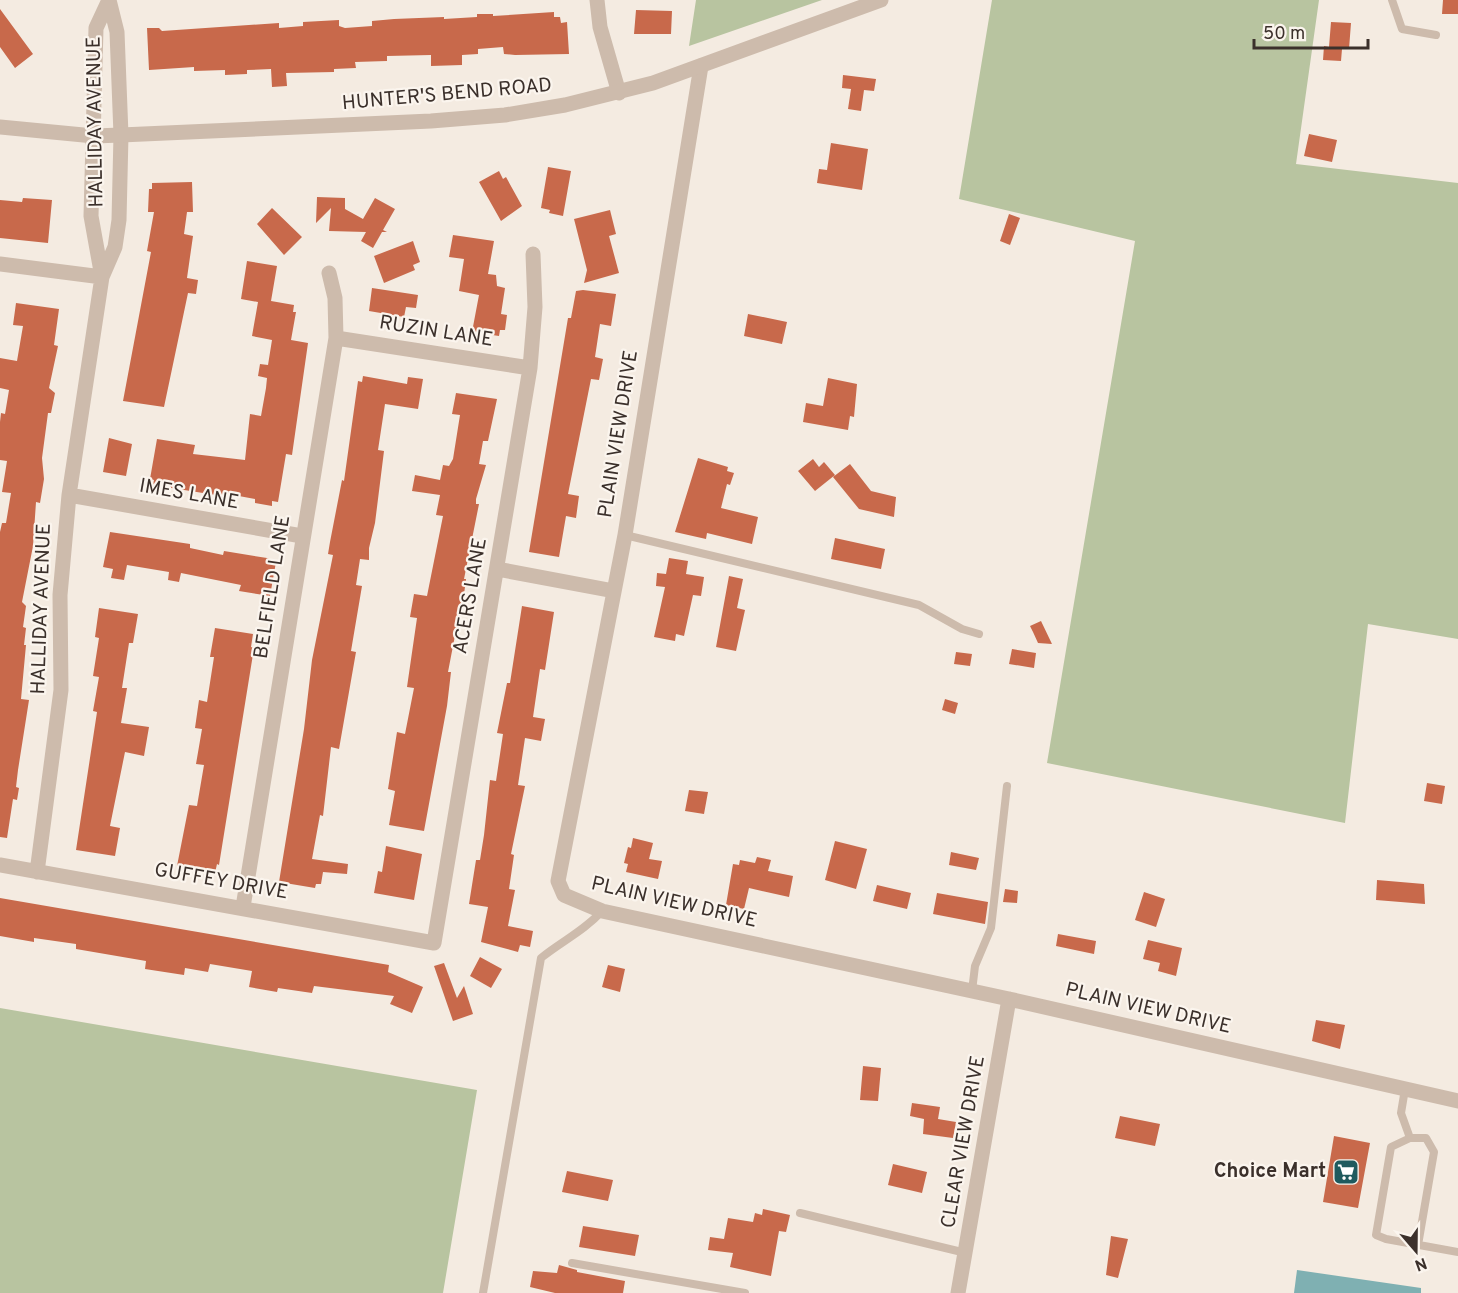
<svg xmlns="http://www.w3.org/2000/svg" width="1458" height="1293" viewBox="0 0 1458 1293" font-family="Overpass,sans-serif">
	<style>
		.green { fill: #b8c4a0 }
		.water { fill: #7fb0b2 }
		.building { fill: #c8694b }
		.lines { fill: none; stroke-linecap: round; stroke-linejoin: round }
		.service { stroke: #cdbbac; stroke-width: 8 }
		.minor { stroke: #cdbbac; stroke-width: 15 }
		.tertiary { stroke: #cdbbac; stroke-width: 15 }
		.labels { text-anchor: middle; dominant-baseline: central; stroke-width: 4.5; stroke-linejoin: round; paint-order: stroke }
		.street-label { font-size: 20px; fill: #3b302b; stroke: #fbf5ee }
		.poi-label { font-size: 20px; font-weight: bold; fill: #3b302b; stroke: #fbf5ee; text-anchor: end }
	</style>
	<rect width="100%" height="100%" fill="#f4ebe1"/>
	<!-- green -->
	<path class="green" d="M 696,0 L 822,0 L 689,46 Z
		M 992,0 L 1319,0 L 1296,164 L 1458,183 L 1458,639 L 1368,624 L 1345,823 L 1047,763 L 1135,241 L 959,199 Z
		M 0,1008 L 477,1090 L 443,1293 L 0,1293 Z"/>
	<!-- water -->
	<path class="water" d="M 1297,1270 L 1421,1288 L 1421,1293 L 1294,1293 Z"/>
	<!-- building -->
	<path class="building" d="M 1443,0 L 1458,0 L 1458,14 L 1442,14 Z
		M 0,9 L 33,54 L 15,68 L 0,47 Z
		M 636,10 L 672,11 L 671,34 L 634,34 Z
		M 554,12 L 554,17 L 560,17 L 561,23 L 567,22 L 569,54 L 515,55 L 504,54 L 503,47 L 478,49 L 478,54 L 462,55 L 462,65 L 431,66 L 431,55 L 387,56 L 387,61 L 355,62 L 356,68 L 334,69 L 334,72 L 286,73 L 287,86 L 272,87 L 271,69 L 247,70 L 247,74 L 225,75 L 225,70 L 194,71 L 194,67 L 149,70 L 147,28 L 159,28 L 162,31 L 279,23 L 279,28 L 303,26 L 303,22 L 339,20 L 339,26 L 345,28 L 372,26 L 372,21 L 394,19 L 444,17 L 444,19 L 477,17 L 477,14 L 493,14 L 493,16 Z
		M 1331,22 L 1351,23 L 1349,49 L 1342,49 L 1341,61 L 1323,60 L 1324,46 L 1329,47 Z
		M 843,75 L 876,79 L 874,91 L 864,90 L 861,111 L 848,109 L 851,89 L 842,88 Z
		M 1309,134 L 1337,140 L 1332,162 L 1304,156 Z
		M 831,143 L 868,149 L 862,190 L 817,183 L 819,169 L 827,170 Z
		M 548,167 L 571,171 L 563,216 L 549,213 L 550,210 L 541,208 Z
		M 499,171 L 503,179 L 506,177 L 522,206 L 501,221 L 479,182 Z
		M 192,182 L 193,212 L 187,212 L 184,234 L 193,236 L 187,278 L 198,280 L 196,294 L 188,293 L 164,407 L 123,401 L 151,252 L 147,251 L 154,212 L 148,212 L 149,189 L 152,189 L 152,183 Z
		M 317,197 L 345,198 L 345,209 L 363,219 L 375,198 L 395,209 L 383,230 L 387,232 L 382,232 L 373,248 L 361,241 L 366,232 L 329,231 L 331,208 L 316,223 Z
		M 23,198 L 52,200 L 48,243 L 0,238 L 0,200 L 22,202 Z
		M 272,208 L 302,237 L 284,255 L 257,224 Z
		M 610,210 L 616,234 L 609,236 L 619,273 L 584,283 L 587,270 L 574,219 Z
		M 1009,214 L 1020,218 L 1010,245 L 1000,241 Z
		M 453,235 L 494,241 L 488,274 L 496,275 L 497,286 L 505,288 L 501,314 L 507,315 L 505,330 L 500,330 L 499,336 L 472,332 L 479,295 L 459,291 L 464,259 L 449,257 Z
		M 413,241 L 420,262 L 413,265 L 415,270 L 384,283 L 374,256 Z
		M 247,261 L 277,266 L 271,301 L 294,305 L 293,312 L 296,312 L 291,340 L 308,343 L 292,455 L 286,454 L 278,502 L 272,501 L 272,506 L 255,503 L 255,499 L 228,494 L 228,497 L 153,485 L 154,480 L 150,479 L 157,439 L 195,445 L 193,454 L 245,460 L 250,414 L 261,416 L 266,388 L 267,378 L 258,376 L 260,364 L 268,365 L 272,340 L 252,336 L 258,302 L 241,299 Z
		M 372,288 L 418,295 L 416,308 L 406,307 L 404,317 L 369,311 Z
		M 583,290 L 616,294 L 611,326 L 600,324 L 595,357 L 603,359 L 599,380 L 591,379 L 568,494 L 579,496 L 576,518 L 566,516 L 559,557 L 529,552 L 568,318 L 571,318 L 576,291 Z
		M 16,303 L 59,309 L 54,345 L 58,346 L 49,388 L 55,393 L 51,413 L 48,413 L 42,458 L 44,479 L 40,503 L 36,502 L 33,546 L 22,602 L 26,606 L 23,627 L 26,628 L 24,645 L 26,645 L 21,699 L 29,700 L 18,770 L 16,787 L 19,788 L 17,800 L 13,799 L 7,838 L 0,837 L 0,532 L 2,523 L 6,523 L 11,493 L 2,492 L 7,461 L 0,460 L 0,422 L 1,413 L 5,414 L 9,390 L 0,388 L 0,358 L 17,361 L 23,326 L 13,325 Z
		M 748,314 L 787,322 L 782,344 L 744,336 Z
		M 363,376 L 407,384 L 408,377 L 423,379 L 418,409 L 385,404 L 378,450 L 384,451 L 375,523 L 369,548 L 369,560 L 360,559 L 356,585 L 362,586 L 351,651 L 356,652 L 339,749 L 331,747 L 323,816 L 320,815 L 312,859 L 348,864 L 347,874 L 323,872 L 321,884 L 316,884 L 315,888 L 279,882 L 304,729 L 312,660 L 333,555 L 328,554 L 330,542 L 342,480 L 344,481 L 358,381 L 362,382 Z
		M 828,378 L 857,384 L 854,417 L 850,416 L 848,430 L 803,422 L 806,403 L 823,406 Z
		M 456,393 L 497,399 L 488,441 L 483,441 L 479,464 L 486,465 L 476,499 L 476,504 L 479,504 L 464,579 L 466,579 L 460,625 L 457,625 L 448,672 L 451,672 L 447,706 L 424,831 L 389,825 L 395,791 L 388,789 L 397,732 L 405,734 L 414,688 L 407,687 L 417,618 L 410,617 L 414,594 L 427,596 L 443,516 L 436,515 L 440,495 L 412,491 L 415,475 L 440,480 L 443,465 L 449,466 L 453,459 L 460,415 L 452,414 Z
		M 109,438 L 132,444 L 126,476 L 103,472 Z
		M 698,458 L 728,467 L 727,471 L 734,473 L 730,485 L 727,484 L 721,508 L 758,517 L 752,544 L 707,533 L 706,539 L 675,532 Z
		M 813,459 L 819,467 L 824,462 L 835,475 L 815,491 L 798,471 Z
		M 850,464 L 871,491 L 896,497 L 894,517 L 859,509 L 833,477 Z
		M 110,532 L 190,544 L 190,548 L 223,555 L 224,551 L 267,558 L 276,562 L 270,596 L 239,591 L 241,585 L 181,573 L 179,582 L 168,580 L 169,572 L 127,565 L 124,580 L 111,578 L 113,569 L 103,567 Z
		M 835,538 L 885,549 L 881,569 L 831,559 Z
		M 669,558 L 688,561 L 686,574 L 704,577 L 701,596 L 693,595 L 684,636 L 676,634 L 675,641 L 654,637 L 665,587 L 656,586 L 657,573 L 666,574 Z
		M 729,576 L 743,579 L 737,608 L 745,610 L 736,651 L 716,647 Z
		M 522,606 L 554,612 L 545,670 L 540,669 L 533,717 L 545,719 L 541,741 L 525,738 L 518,785 L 525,786 L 511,854 L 514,855 L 509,889 L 515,890 L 508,926 L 533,931 L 530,947 L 520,945 L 518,952 L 481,942 L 488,907 L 469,904 L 476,860 L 480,860 L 484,835 L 490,780 L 496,781 L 503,734 L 497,733 L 507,683 L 510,683 Z
		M 99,608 L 138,614 L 133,643 L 129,643 L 122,688 L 127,688 L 121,723 L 149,727 L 144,756 L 125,752 L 110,826 L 120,828 L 115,856 L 76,850 L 97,712 L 93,711 L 99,677 L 93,676 L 99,638 L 95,637 Z
		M 1041,621 L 1052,644 L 1038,643 L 1033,632 L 1030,626 Z
		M 215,628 L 253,634 L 251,647 L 254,648 L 219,865 L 217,864 L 215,873 L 177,866 L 189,805 L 197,806 L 204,765 L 196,764 L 202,729 L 195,728 L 199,700 L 207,702 L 214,657 L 210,657 Z
		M 1012,649 L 1036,653 L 1034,668 L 1009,664 Z
		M 956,652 L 972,654 L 970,666 L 954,664 Z
		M 945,699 L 958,703 L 955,714 L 942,710 Z
		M 1427,783 L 1445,786 L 1442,804 L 1424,801 Z
		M 689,790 L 708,792 L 704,814 L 685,811 Z
		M 633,838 L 653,843 L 649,859 L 662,861 L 658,879 L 626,872 L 628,864 L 624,863 L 628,847 L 631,848 Z
		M 835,841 L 867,849 L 856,889 L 825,880 Z
		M 386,846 L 422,854 L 414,900 L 374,893 L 378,871 L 382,872 Z
		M 951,852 L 979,858 L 976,870 L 949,865 Z
		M 757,857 L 771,860 L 768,871 L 793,876 L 789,897 L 749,888 L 744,909 L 726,905 L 733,864 L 739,865 L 740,860 L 755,863 Z
		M 1377,880 L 1424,884 L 1425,904 L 1376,900 Z
		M 877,885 L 911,893 L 907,909 L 873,901 Z
		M 1005,889 L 1018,891 L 1017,903 L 1003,902 Z
		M 1144,892 L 1165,899 L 1156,927 L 1135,920 Z
		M 937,893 L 988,902 L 985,924 L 933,914 Z
		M 0,898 L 389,965 L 388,972 L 423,987 L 412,1013 L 390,1004 L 394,996 L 314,986 L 312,993 L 278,988 L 277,992 L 249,987 L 252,971 L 210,964 L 208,972 L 185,968 L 184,975 L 145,969 L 146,961 L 76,949 L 76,944 L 34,938 L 34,942 L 0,936 Z
		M 1058,934 L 1096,941 L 1094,954 L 1056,946 Z
		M 1148,940 L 1182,948 L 1176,976 L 1158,971 L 1160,963 L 1143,959 Z
		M 480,957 L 502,969 L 491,988 L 470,976 Z
		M 444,963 L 457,998 L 464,986 L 473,1014 L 453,1021 L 434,966 Z
		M 608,965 L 625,969 L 620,992 L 602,987 Z
		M 1316,1020 L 1345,1025 L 1340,1049 L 1312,1041 Z
		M 863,1066 L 881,1068 L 878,1101 L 860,1100 Z
		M 912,1103 L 940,1107 L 938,1119 L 956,1122 L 953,1138 L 923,1134 L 924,1119 L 910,1116 Z
		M 1120,1116 L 1160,1124 L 1155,1146 L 1115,1138 Z
		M 1334,1136 L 1370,1143 L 1358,1208 L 1323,1202 Z
		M 893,1164 L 927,1172 L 922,1193 L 888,1185 Z
		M 567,1171 L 613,1180 L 608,1201 L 562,1192 Z
		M 763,1209 L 790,1215 L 786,1232 L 779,1231 L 771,1276 L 730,1267 L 733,1253 L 708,1250 L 710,1237 L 724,1239 L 728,1218 L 753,1222 L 755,1213 L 762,1215 Z
		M 583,1226 L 639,1235 L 635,1256 L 579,1247 Z
		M 1111,1236 L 1128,1239 L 1118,1278 L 1106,1275 Z
		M 559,1265 L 577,1270 L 577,1272 L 625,1281 L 623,1293 L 555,1293 L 530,1287 L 533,1271 L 557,1273 Z"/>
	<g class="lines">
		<!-- service -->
		<path class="service" d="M 1392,0 L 1402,29 L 1436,35
			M 625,535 L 919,605 L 962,629 L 979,634
			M 972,991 L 975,966 L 991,928 L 1007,786
			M 1405,1089 L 1401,1113 L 1410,1138
			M 800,1213 L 966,1253
			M 1418,1245 L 1434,1152 L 1426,1138 L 1410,1138 L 1391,1147 L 1376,1235 L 1386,1239 L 1458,1252
			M 572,1263 L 745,1293
			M 483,1293 L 541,958 C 562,941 584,931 602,911"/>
		<!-- minor -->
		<path class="minor" d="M 597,0 L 600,27 L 619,93
			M 701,66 L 625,535 L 558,881 L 564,895 L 602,911 L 1009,999 L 1458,1101
			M 0,264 L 102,277
			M 102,277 L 91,216 L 96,28 L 109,0
			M 336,338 L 530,368
			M 69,495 L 302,536
			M 497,569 L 614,591
			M 0,865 L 434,943 L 530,368 L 535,307 L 533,254
			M 37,872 L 61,690 L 60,595 L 69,495 L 102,277 L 115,247 L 119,220 L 121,135 L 117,32 L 109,0
			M 243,907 L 336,338 L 335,298 L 329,273
			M 958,1293 L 1009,999"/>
		<!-- tertiary -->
		<path class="tertiary" d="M 0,127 L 94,136 L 121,135 L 431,121 L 505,115 L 565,105 L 653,83 L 881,0"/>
	</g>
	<!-- icons -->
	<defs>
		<g id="supermarket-square" transform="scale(1.35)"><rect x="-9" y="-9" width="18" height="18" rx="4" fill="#1f5a5e" stroke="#fbf5ee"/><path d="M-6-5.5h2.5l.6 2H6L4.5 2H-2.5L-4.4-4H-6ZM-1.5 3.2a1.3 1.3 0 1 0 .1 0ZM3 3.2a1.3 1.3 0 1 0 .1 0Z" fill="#fff"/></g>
	</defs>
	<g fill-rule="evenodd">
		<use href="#supermarket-square" x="1346" y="1172"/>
	</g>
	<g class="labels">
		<!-- street labels -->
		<g class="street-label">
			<text transform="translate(447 95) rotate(-5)">HUNTER'S BEND ROAD</text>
			<text transform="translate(96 122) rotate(-91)">HALLIDAY AVENUE</text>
			<text transform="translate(436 332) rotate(9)">RUZIN LANE</text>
			<text transform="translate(619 434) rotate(-81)">PLAIN VIEW DRIVE</text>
			<text transform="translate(189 495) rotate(10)">IMES LANE</text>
			<text transform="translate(273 587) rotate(-81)">BELFIELD LANE</text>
			<text transform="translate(471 596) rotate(-80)">ACERS LANE</text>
			<text transform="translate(42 609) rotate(-88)">HALLIDAY AVENUE</text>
			<text transform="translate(221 882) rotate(10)">GUFFEY DRIVE</text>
			<text transform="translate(674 903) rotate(13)">PLAIN VIEW DRIVE</text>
			<text transform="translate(1148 1009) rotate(13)">PLAIN VIEW DRIVE</text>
			<text transform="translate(964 1142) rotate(-80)">CLEAR VIEW DRIVE</text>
		</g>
		<!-- poi labels -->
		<g class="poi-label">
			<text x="1326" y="1172">Choice Mart</text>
		</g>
	</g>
	<!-- north arrow -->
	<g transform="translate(1416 1251) rotate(160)" stroke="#fbf5ee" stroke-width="4.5" paint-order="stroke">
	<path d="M0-4.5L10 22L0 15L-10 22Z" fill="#3b302b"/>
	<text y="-9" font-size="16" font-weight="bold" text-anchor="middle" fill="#3b302b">N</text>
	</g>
	<!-- scale -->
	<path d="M1254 39v9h114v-9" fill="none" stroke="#3b302b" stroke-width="3"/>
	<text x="1263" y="39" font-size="18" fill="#3b302b" stroke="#fbf5ee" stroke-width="4.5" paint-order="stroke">50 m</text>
</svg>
